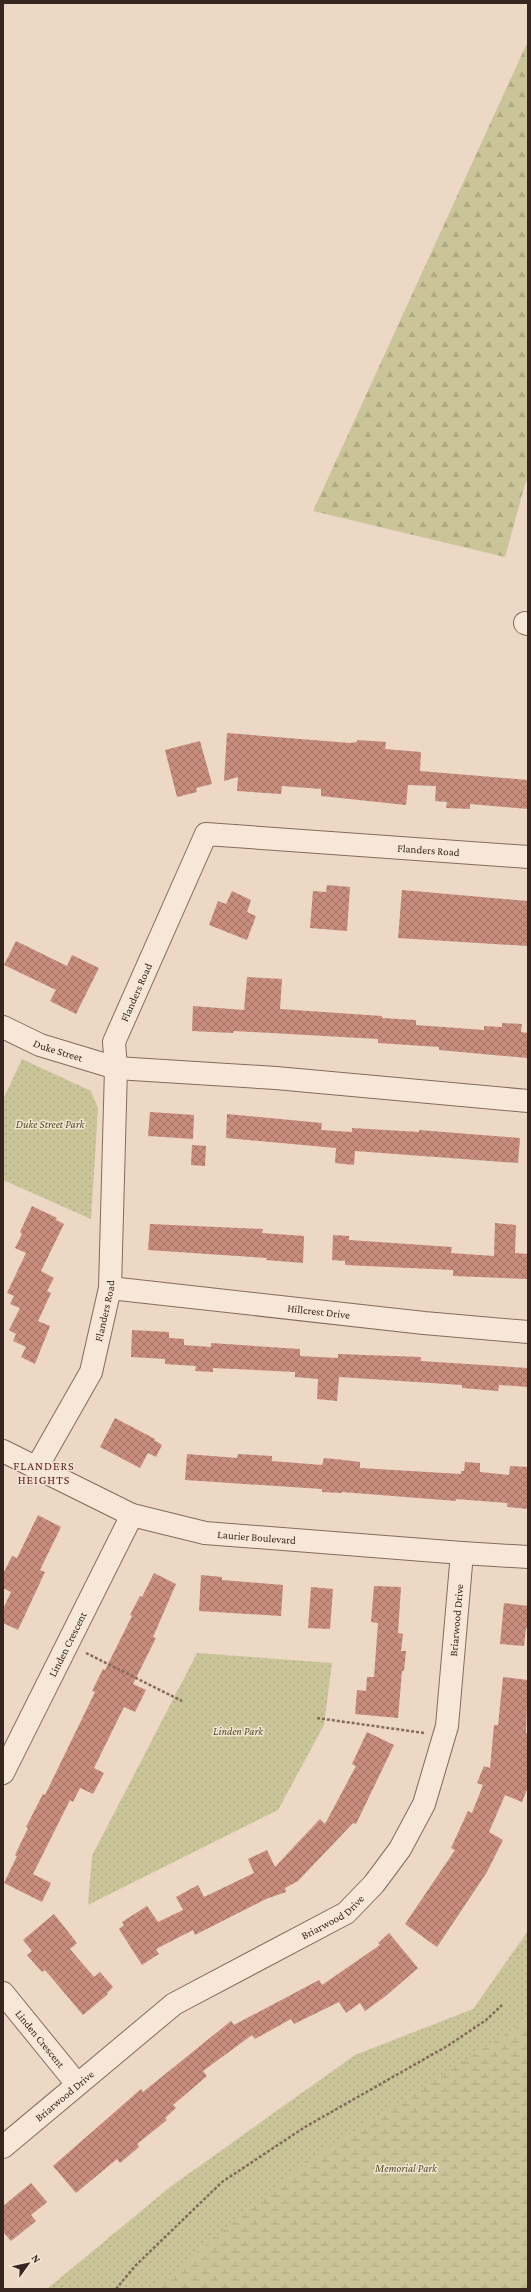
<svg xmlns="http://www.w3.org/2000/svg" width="531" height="2292" viewBox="0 0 531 2292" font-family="'Crimson Pro',serif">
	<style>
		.green { fill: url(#green-dots) }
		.forest { fill: url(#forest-firs) }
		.wetland { fill: url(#wetland-marsh) }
		.building { fill: url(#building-cross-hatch) }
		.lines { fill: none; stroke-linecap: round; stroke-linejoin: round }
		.minor-casing { stroke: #866a5c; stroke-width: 24 }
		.path { stroke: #866a5c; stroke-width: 2.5; stroke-dasharray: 3 2; stroke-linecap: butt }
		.minor { stroke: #f7e7d8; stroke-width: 22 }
		.labels { text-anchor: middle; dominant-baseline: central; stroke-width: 3; stroke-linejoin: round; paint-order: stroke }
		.street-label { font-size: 11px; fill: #37261f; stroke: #f4e4d4 }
		.park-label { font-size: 11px; font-style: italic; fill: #505227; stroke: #f4e4d4 }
		.neighbourhood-label { font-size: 12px; letter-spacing: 1px; fill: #612121; stroke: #f4e4d4 }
	</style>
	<defs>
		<pattern id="green-dots" width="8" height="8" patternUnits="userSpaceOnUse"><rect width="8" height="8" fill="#c9c599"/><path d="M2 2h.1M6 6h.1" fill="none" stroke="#ada983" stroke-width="1.8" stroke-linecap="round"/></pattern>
		<pattern id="forest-firs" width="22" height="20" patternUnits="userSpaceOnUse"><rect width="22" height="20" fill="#c9c599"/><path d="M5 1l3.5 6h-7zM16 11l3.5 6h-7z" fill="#ada983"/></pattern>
		<pattern id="wetland-marsh" width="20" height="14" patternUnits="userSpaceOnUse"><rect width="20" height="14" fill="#c9c599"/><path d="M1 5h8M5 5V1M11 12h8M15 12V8" fill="none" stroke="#ada983"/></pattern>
		<pattern id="building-cross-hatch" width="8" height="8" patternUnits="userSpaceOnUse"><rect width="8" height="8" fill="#c88d7d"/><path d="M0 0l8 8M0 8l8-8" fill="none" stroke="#a37366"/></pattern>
	</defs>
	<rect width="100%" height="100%" fill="#ecd8c5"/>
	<!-- green -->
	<path class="green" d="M 22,1059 L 91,1091 L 98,1108 L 91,1219 L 3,1180 L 3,1100 Z
		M 197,1653 L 332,1663 L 324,1725 L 278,1810 L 88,1905 L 92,1856 Z
		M 528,1931 L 528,2289 L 47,2289 L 170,2187 L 355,2055 L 473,2009 Z"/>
	<!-- forest -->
	<path class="forest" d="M 528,41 L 528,479 L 525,484 L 505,557 L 313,511 Z"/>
	<!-- wetland -->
	<path class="wetland" d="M 528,2020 L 528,2289 L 153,2289 L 309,2160 Z"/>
	<!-- building -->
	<path class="building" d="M 227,733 L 350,743 L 357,742 L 357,740 L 386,742 L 385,749 L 421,752 L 420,771 L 528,780 L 528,809 L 470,804 L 470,809 L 446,808 L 447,802 L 435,801 L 436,786 L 408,785 L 406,805 L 321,796 L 321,789 L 282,786 L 281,794 L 237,791 L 238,777 L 224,781 Z
		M 200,741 L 212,784 L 196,788 L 197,792 L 177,797 L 165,750 Z
		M 327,885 L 350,887 L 347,931 L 310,928 L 313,891 L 326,892 Z
		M 402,890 L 528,901 L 528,946 L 398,938 Z
		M 232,891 L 251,900 L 247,912 L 256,916 L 247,940 L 209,925 L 218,901 L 226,904 Z
		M 16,941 L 67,966 L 72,955 L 99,968 L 76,1014 L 50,1001 L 56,990 L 4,965 Z
		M 247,977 L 282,979 L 280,1009 L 382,1016 L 382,1018 L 416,1020 L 416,1025 L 484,1030 L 484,1026 L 502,1027 L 502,1023 L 522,1024 L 521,1032 L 528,1033 L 528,1058 L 439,1050 L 439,1047 L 378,1043 L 378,1039 L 234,1031 L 233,1033 L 192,1031 L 193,1006 L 244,1010 Z
		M 150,1112 L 194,1115 L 193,1139 L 148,1136 Z
		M 227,1114 L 322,1123 L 321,1130 L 352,1132 L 352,1128 L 419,1132 L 419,1130 L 520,1138 L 518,1163 L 355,1151 L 354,1165 L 335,1163 L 336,1148 L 226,1138 Z
		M 192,1145 L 206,1146 L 205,1166 L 191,1165 Z
		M 32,1206 L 57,1218 L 56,1220 L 64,1224 L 41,1271 L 54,1278 L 47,1291 L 51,1293 L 38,1321 L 50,1326 L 35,1364 L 21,1357 L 26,1347 L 13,1341 L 16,1334 L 9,1330 L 20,1308 L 10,1304 L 14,1296 L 7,1293 L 26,1253 L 15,1248 L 22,1234 L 20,1232 Z
		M 495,1223 L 516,1225 L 515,1253 L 528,1254 L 528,1279 L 453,1276 L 453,1270 L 345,1265 L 345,1261 L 332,1260 L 333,1235 L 349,1236 L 349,1240 L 452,1247 L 451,1253 L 494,1256 Z
		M 150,1224 L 263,1229 L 262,1233 L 304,1236 L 303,1263 L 266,1260 L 267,1258 L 148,1250 Z
		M 132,1330 L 169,1332 L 169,1338 L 184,1339 L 184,1345 L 211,1347 L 211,1343 L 300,1349 L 300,1356 L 338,1358 L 338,1354 L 421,1357 L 421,1361 L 528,1368 L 528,1387 L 499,1385 L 498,1391 L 462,1388 L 462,1385 L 339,1377 L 337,1401 L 317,1399 L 318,1379 L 295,1377 L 295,1372 L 213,1368 L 213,1372 L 195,1371 L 196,1366 L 165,1364 L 165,1359 L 131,1357 Z
		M 115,1418 L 155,1439 L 154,1440 L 162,1445 L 156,1457 L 148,1453 L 140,1468 L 100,1447 Z
		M 187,1454 L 237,1458 L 238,1454 L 272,1456 L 272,1461 L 322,1465 L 324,1458 L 344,1460 L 360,1462 L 360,1468 L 461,1474 L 461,1471 L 464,1471 L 465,1462 L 480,1463 L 480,1472 L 509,1475 L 510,1466 L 528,1467 L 528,1509 L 507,1507 L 507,1503 L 456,1499 L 456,1501 L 342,1492 L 342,1493 L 322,1492 L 322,1489 L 185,1480 Z
		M 38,1515 L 61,1527 L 40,1570 L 45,1572 L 18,1630 L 3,1623 L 3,1609 L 11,1592 L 3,1588 L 3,1574 L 12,1556 L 17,1558 Z
		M 154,1573 L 176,1584 L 153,1637 L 156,1638 L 133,1684 L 146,1690 L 135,1712 L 124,1707 L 94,1768 L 104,1773 L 93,1794 L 80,1788 L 73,1802 L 70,1800 L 33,1874 L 51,1883 L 42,1902 L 4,1883 L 17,1856 L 15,1855 L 28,1828 L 26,1827 L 43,1794 L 45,1795 L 95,1692 L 92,1691 L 103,1669 L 105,1670 L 132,1616 L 130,1615 L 140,1596 L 142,1597 Z
		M 201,1575 L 222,1577 L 222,1580 L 283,1585 L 281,1616 L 199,1611 Z
		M 374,1586 L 401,1587 L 398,1633 L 403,1634 L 401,1651 L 406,1651 L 404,1671 L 402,1671 L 398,1718 L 355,1714 L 357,1690 L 366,1691 L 367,1677 L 374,1677 L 378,1623 L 371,1622 Z
		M 311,1587 L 333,1589 L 330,1629 L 308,1628 Z
		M 504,1603 L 528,1606 L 528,1628 L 526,1628 L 524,1646 L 500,1644 Z
		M 503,1677 L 528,1680 L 526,1733 L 528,1733 L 528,1787 L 522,1802 L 505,1795 L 489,1832 L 503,1840 L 487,1872 L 437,1947 L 405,1924 L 455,1850 L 451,1848 L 468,1811 L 472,1813 L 483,1785 L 477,1783 L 484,1766 L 490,1768 L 494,1725 L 498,1725 Z
		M 367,1732 L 394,1745 L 356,1824 L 353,1823 L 298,1881 L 285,1888 L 286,1892 L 266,1899 L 195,1935 L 193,1930 L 156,1949 L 159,1954 L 142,1965 L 119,1929 L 124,1925 L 122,1922 L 147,1906 L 158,1922 L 183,1910 L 176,1897 L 198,1885 L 204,1897 L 254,1873 L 248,1859 L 267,1850 L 275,1867 L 320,1819 L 325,1824 L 356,1766 L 352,1764 Z
		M 54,1914 L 77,1943 L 70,1949 L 94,1977 L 100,1972 L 113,1987 L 107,1993 L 108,1994 L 83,2015 L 45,1970 L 42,1972 L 27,1955 L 32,1951 L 23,1940 Z
		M 389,1933 L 418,1968 L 387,1995 L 365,2011 L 360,2003 L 346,2013 L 339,2002 L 294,2024 L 291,2019 L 255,2039 L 252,2035 L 203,2071 L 207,2076 L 173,2105 L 176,2108 L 165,2118 L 167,2120 L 137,2144 L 139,2147 L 120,2163 L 117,2159 L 76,2193 L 53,2166 L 141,2089 L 143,2092 L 231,2021 L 234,2025 L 319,1980 L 322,1985 L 380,1945 L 378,1943 Z
		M 31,2183 L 47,2202 L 31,2215 L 36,2221 L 11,2241 L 3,2232 L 3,2206 Z"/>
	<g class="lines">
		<!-- minor casing -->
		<g class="minor-casing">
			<g id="minor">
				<path d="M 525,623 L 528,624"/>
				<path id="s1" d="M 3,1027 L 40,1045 L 116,1068 L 276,1078 L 528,1101"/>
				<path id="s2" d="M 110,1288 L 424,1323 L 528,1332"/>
				<path id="s3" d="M 3,1451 L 132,1515 L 205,1533 L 462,1553 L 528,1557"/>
				<path id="s4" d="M 37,1467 L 91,1372 L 110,1288 L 116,1068 L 114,1042 L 206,834 L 528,857"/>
				<path id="s5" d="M 3,1773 L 132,1515"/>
				<path id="s6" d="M 3,1993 L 77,2084"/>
				<path id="s7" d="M 3,2147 L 174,2004 L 346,1913 L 374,1884 L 400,1849 L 424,1804 L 447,1726 L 462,1553"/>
			</g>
		</g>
		<!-- path -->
		<path class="path" d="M 86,1653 L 182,1701
			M 317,1718 L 424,1733
			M 116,2289 L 135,2266 L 222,2182 L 305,2127 L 449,2045 L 486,2020 L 502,2005"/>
		<!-- minor -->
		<use href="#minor" class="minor"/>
	</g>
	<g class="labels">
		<!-- street labels -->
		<g class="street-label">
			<text stroke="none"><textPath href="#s4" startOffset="892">Flanders Road</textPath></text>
			<text stroke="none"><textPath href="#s4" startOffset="496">Flanders Road</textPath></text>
			<text stroke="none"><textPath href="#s1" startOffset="60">Duke Street</textPath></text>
			<text stroke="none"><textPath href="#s4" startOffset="172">Flanders Road</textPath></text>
			<text stroke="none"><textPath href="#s2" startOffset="210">Hillcrest Drive</textPath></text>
			<text stroke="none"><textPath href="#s3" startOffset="271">Laurier Boulevard</textPath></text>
			<text stroke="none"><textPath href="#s7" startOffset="740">Briarwood Drive</textPath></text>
			<text stroke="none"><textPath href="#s5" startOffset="144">Linden Crescent</textPath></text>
			<text stroke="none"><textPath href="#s7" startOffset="404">Briarwood Drive</textPath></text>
			<text stroke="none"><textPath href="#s6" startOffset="59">Linden Crescent</textPath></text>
			<text stroke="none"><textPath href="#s7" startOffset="80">Briarwood Drive</textPath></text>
		</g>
		<!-- park labels -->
		<g class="park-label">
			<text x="50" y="1124">Duke Street Park</text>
			<text x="238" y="1731">Linden Park</text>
			<text x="406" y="2168">Memorial Park</text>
		</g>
		<!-- neighbourhood labels -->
		<g class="neighbourhood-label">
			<text x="44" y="1466">FLANDERS<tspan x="44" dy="14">HEIGHTS</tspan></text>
		</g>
	</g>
	<!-- border -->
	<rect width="531" height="2292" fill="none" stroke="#37261f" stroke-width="8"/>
	<!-- north arrow -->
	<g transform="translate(28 2264) rotate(57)" stroke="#f4e4d4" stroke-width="3" paint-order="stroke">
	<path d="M0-3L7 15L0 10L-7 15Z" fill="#37261f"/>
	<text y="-6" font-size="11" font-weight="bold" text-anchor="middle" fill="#37261f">N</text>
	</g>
</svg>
